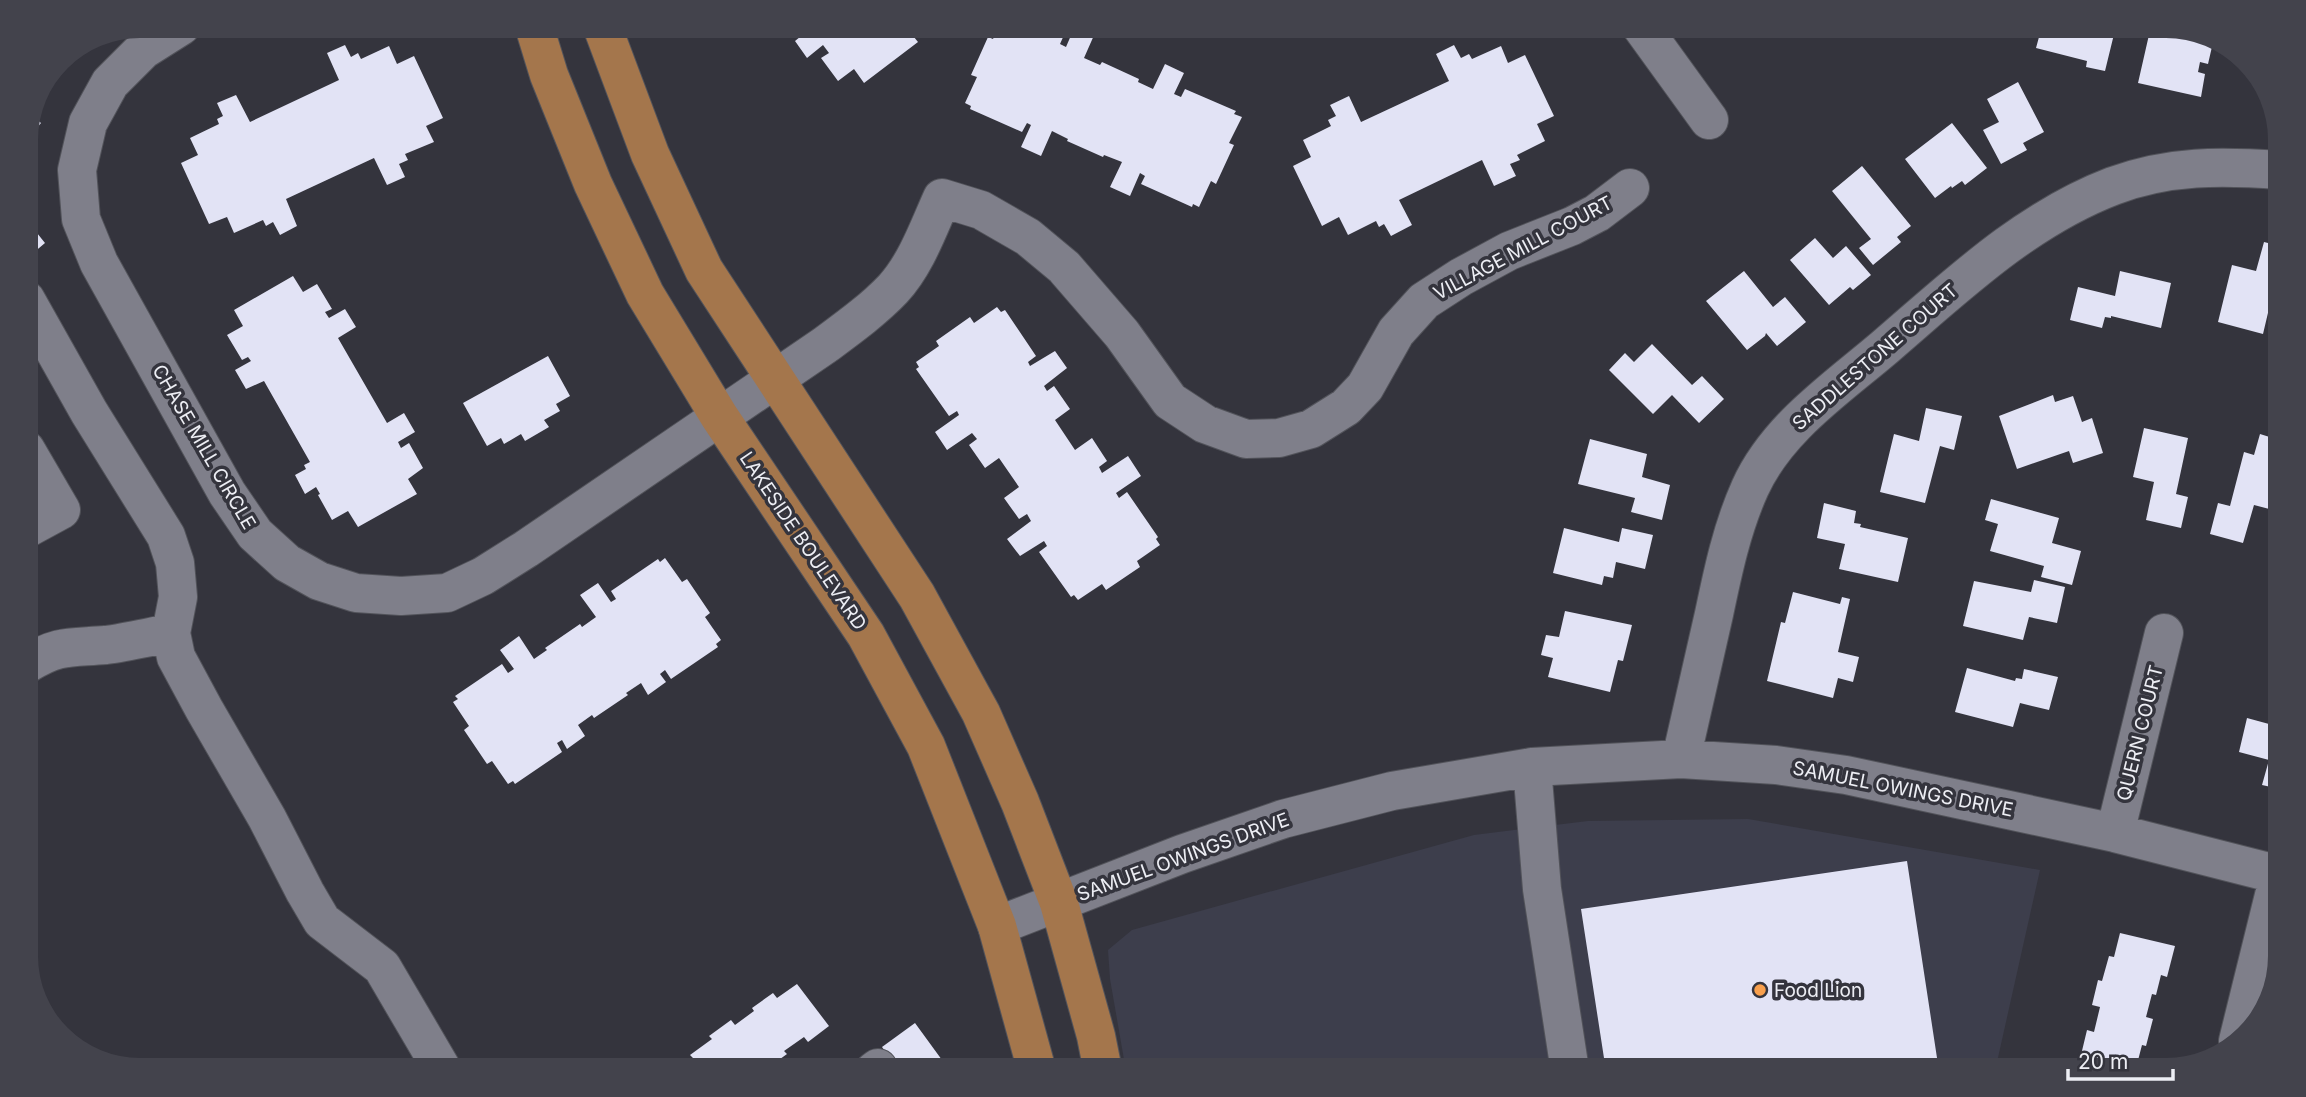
<svg xmlns="http://www.w3.org/2000/svg" width="2306" height="1097" viewBox="0 0 2306 1097" font-family="Inter,sans-serif">
	<style>
		.built { fill: #3d3e4c }
		.building { fill: #e2e3f5 }
		.lines { fill: none; stroke-linecap: round; stroke-linejoin: round }
		.minor-casing { stroke: #52535a; stroke-width: 40 }
		.major-casing { stroke: #52535a; stroke-width: 40 }
		.minor { stroke: #7f7f8a; stroke-width: 38 }
		.major { stroke: #a4764c; stroke-width: 38 }
		.poi-dot { fill: #f9a04d; stroke: #34343d; stroke-width: 2.5 }
		.labels { text-anchor: middle; dominant-baseline: central; stroke-width: 7; stroke-linejoin: round; paint-order: stroke }
		.street-label { font-size: 19px; fill: #edeef4; stroke: #34343d }
		.poi-label { font-size: 19px; fill: #edeef4; stroke: #34343d; text-anchor: start }
	</style>
	<rect width="100%" height="100%" fill="#34343d"/>
	<!-- built -->
	<path class="built" d="M 1748,819 L 2040,870 L 1995,1071 L 1126,1071 L 1110,979 L 1108,950 L 1132,930 L 1474,835 L 1588,821 Z"/>
	<!-- building -->
	<path class="building" d="M 809,26 L 905,26 L 918,42 L 864,83 L 854,69 L 838,81 L 821,58 L 829,53 L 823,45 L 807,58 L 795,41 L 811,28 Z
		M 999,26 L 1044,26 L 1064,35 L 1060,44 L 1066,47 L 1075,26 L 1080,26 L 1095,33 L 1084,58 L 1100,65 L 1102,62 L 1139,79 L 1138,82 L 1153,89 L 1165,64 L 1184,73 L 1174,94 L 1181,97 L 1185,89 L 1236,111 L 1234,114 L 1242,117 L 1229,143 L 1234,145 L 1216,184 L 1211,181 L 1199,207 L 1193,204 L 1192,207 L 1141,184 L 1145,176 L 1140,173 L 1130,196 L 1110,187 L 1122,162 L 1104,155 L 1103,157 L 1067,141 L 1068,139 L 1052,131 L 1041,156 L 1021,147 L 1031,125 L 1027,123 L 1022,132 L 970,109 L 971,106 L 965,103 L 977,77 L 971,75 L 988,37 L 993,39 Z
		M 2042,26 L 2116,26 L 2105,71 L 2086,67 L 2087,61 L 2036,48 Z
		M 2151,26 L 2166,26 L 2214,38 L 2208,64 L 2200,62 L 2198,72 L 2205,74 L 2201,97 L 2138,83 Z
		M 345,45 L 351,57 L 358,53 L 361,59 L 389,46 L 397,64 L 414,56 L 443,118 L 426,126 L 434,142 L 405,154 L 408,160 L 399,164 L 405,177 L 387,185 L 374,158 L 286,199 L 297,226 L 280,235 L 273,222 L 266,226 L 263,220 L 234,233 L 227,217 L 209,224 L 181,163 L 198,155 L 190,138 L 219,124 L 217,119 L 223,116 L 217,103 L 236,95 L 250,122 L 339,80 L 327,53 Z
		M 1454,45 L 1461,58 L 1469,54 L 1472,59 L 1501,46 L 1508,63 L 1525,55 L 1554,116 L 1537,124 L 1545,141 L 1517,155 L 1520,160 L 1510,164 L 1516,176 L 1494,186 L 1482,160 L 1399,200 L 1412,225 L 1391,236 L 1384,224 L 1379,227 L 1376,221 L 1348,235 L 1339,217 L 1322,226 L 1293,166 L 1311,157 L 1303,140 L 1331,126 L 1328,120 L 1336,116 L 1330,105 L 1349,96 L 1361,122 L 1449,81 L 1436,54 Z
		M 2018,82 L 2044,132 L 2023,143 L 2027,150 L 2001,164 L 1983,130 L 1999,122 L 1987,99 Z
		M 34,117 L 41,123 L 31,135 L 27,132 Z
		M 1952,123 L 1987,168 L 1965,185 L 1962,181 L 1952,188 L 1951,186 L 1935,198 L 1905,159 Z
		M 1862,166 L 1911,226 L 1897,237 L 1901,242 L 1873,265 L 1859,248 L 1871,239 L 1832,191 Z
		M 33,228 L 45,243 L 26,259 L 26,233 Z
		M 1815,238 L 1833,258 L 1846,246 L 1871,275 L 1853,290 L 1850,287 L 1829,305 L 1790,260 Z
		M 2264,242 L 2280,246 L 2280,280 L 2276,279 L 2263,334 L 2218,322 L 2232,265 L 2256,271 Z
		M 1744,271 L 1773,307 L 1785,297 L 1806,322 L 1777,346 L 1766,333 L 1765,336 L 1747,350 L 1706,301 Z
		M 2120,271 L 2171,283 L 2161,328 L 2111,316 L 2111,318 L 2105,317 L 2102,328 L 2070,320 L 2078,287 L 2115,296 Z
		M 293,276 L 303,292 L 317,284 L 332,309 L 325,312 L 329,318 L 345,309 L 356,327 L 338,338 L 387,423 L 404,413 L 415,432 L 398,442 L 401,448 L 409,443 L 423,468 L 408,479 L 417,494 L 358,527 L 348,511 L 332,520 L 318,495 L 320,494 L 316,487 L 305,494 L 295,475 L 306,469 L 304,465 L 310,462 L 264,381 L 246,389 L 235,370 L 251,361 L 248,357 L 242,360 L 227,335 L 243,326 L 234,310 Z
		M 997,307 L 1001,312 L 1005,310 L 1036,356 L 1028,362 L 1030,366 L 1055,351 L 1067,368 L 1044,386 L 1047,391 L 1054,386 L 1070,409 L 1055,420 L 1075,450 L 1092,438 L 1107,461 L 1099,467 L 1102,473 L 1128,456 L 1141,476 L 1116,493 L 1119,498 L 1127,492 L 1158,537 L 1156,539 L 1160,545 L 1137,561 L 1140,567 L 1106,590 L 1102,584 L 1078,600 L 1074,595 L 1071,597 L 1039,552 L 1047,546 L 1044,541 L 1020,556 L 1007,539 L 1031,521 L 1027,514 L 1019,519 L 1004,498 L 1019,487 L 999,458 L 985,468 L 969,445 L 977,439 L 972,433 L 947,450 L 935,432 L 959,415 L 957,411 L 949,416 L 916,369 L 919,367 L 916,362 L 939,346 L 936,341 L 970,317 L 974,323 Z
		M 1652,344 L 1692,385 L 1702,376 L 1724,399 L 1699,423 L 1672,395 L 1653,414 L 1609,370 L 1625,353 L 1634,362 Z
		M 548,356 L 570,396 L 556,404 L 560,411 L 544,420 L 549,427 L 525,441 L 521,434 L 504,444 L 501,438 L 487,446 L 463,403 Z
		M 2053,395 L 2055,402 L 2073,396 L 2082,422 L 2092,418 L 2103,453 L 2073,463 L 2069,451 L 2017,469 L 1999,416 Z
		M 1926,408 L 1962,416 L 1954,450 L 1940,446 L 1925,503 L 1880,492 L 1894,434 L 1919,441 Z
		M 2144,428 L 2188,438 L 2176,494 L 2188,497 L 2181,528 L 2146,520 L 2154,482 L 2133,477 Z
		M 2260,434 L 2276,439 L 2271,457 L 2280,460 L 2280,502 L 2277,511 L 2254,505 L 2243,543 L 2210,534 L 2218,503 L 2230,506 L 2244,452 L 2254,455 Z
		M 1590,439 L 1647,454 L 1642,477 L 1670,485 L 1662,520 L 1631,512 L 1635,498 L 1578,484 Z
		M 1991,499 L 2059,518 L 2052,543 L 2081,551 L 2072,585 L 2041,577 L 2044,566 L 1990,551 L 1998,524 L 1985,520 Z
		M 1824,503 L 1856,511 L 1854,523 L 1861,524 L 1860,527 L 1908,538 L 1898,582 L 1839,569 L 1845,544 L 1817,538 Z
		M 1564,528 L 1619,542 L 1622,528 L 1653,535 L 1645,569 L 1616,562 L 1613,578 L 1604,576 L 1602,585 L 1553,573 Z
		M 665,558 L 682,582 L 687,579 L 710,613 L 705,617 L 721,640 L 716,644 L 718,647 L 671,679 L 665,670 L 660,674 L 666,682 L 648,695 L 641,683 L 626,693 L 628,695 L 594,718 L 592,715 L 578,725 L 585,736 L 567,749 L 562,740 L 557,743 L 562,752 L 515,784 L 513,781 L 508,784 L 492,761 L 487,764 L 464,730 L 469,726 L 453,702 L 458,699 L 455,696 L 502,664 L 508,673 L 514,669 L 500,650 L 519,636 L 534,659 L 547,650 L 545,648 L 580,624 L 582,627 L 596,617 L 580,595 L 598,583 L 611,602 L 616,599 L 611,591 L 658,559 L 660,562 Z
		M 2034,580 L 2065,587 L 2057,623 L 2029,617 L 2023,640 L 1963,626 L 1974,581 L 2031,592 Z
		M 1793,592 L 1840,604 L 1842,597 L 1850,599 L 1838,652 L 1859,657 L 1853,682 L 1838,678 L 1833,698 L 1767,681 L 1781,622 L 1785,623 Z
		M 1565,611 L 1632,625 L 1623,661 L 1618,660 L 1610,692 L 1548,677 L 1553,658 L 1541,655 L 1546,635 L 1559,637 Z
		M 2279,654 L 2280,654 L 2280,678 L 2273,676 Z
		M 1967,668 L 2015,681 L 2016,678 L 2022,679 L 2024,669 L 2058,677 L 2049,710 L 2020,703 L 2013,727 L 1955,712 Z
		M 2247,718 L 2280,727 L 2277,740 L 2280,741 L 2280,789 L 2262,785 L 2269,760 L 2239,752 Z
		M 1907,861 L 1939,1071 L 1606,1071 L 1581,909 Z
		M 2120,933 L 2175,946 L 2167,977 L 2161,975 L 2156,995 L 2152,994 L 2146,1017 L 2153,1019 L 2146,1046 L 2142,1045 L 2136,1068 L 2145,1071 L 2083,1071 L 2086,1057 L 2081,1055 L 2087,1030 L 2094,1032 L 2100,1007 L 2092,1005 L 2098,980 L 2102,981 L 2109,956 L 2114,957 Z
		M 797,984 L 829,1026 L 808,1042 L 804,1037 L 784,1051 L 787,1054 L 765,1070 L 761,1065 L 752,1071 L 680,1071 L 695,1060 L 690,1055 L 712,1039 L 709,1036 L 731,1020 L 735,1025 L 754,1011 L 752,1008 L 773,993 L 777,998 Z
		M 915,1023 L 950,1071 L 899,1071 L 882,1047 Z"/>
	<g class="lines">
		<!-- minor casing -->
		<g class="minor-casing">
			<path id="minor" d="M 181,26 L 143,50 L 110,83 L 88,123 L 77,170 L 81,219 L 99,263 L 227,493 L 255,534 L 287,563 L 319,581 L 356,593 L 401,596 L 447,593 L 483,576 L 526,549 L 825,345 C 848,328 873,310 893,289 C 916,264 928,229 942,198 L 981,210 L 1028,237 L 1064,267 L 1122,334 L 1170,401 L 1205,424 L 1246,439 L 1279,438 L 1311,429 L 1346,407 L 1365,387 L 1396,332 L 1424,301 L 1461,277 L 1509,251 L 1572,226 L 1597,213 L 1630,188
				M 1641,26 L 1709,120
				M 26,300 L 89,412 L 166,536 L 175,563 L 178,597 L 171,633 L 176,657 L 204,709 L 267,818 L 305,892 L 322,921 L 382,967 L 443,1071
				M 26,450 L 61,510 L 26,529
				M 27,664 C 59,644 70,648 106,645 C 127,642 149,637 171,633
				M 1681,759 C 1692,711 1703,663 1714,614 C 1723,571 1732,528 1750,488 C 1777,428 1837,388 1885,347 C 1955,287 2024,220 2113,186 C 2169,165 2221,166 2280,170
				M 1532,767 L 1542,889 L 1570,1071
				M 2115,833 L 2164,633
				M 997,926 L 1182,854 L 1283,819 L 1392,791 L 1532,767 L 1681,759 L 1776,765 L 1846,775 L 2115,833 L 2280,875
				M 2238,1041 L 2279,875
				M 874,1071 L 878,1068 L 880,1071"/>
		</g>
		<!-- major casing -->
		<g class="major-casing">
			<path id="major" d="M 534,26 L 549,75 L 593,184 L 645,294 L 719,416 L 866,635 L 926,746 L 997,926 L 1037,1071
				M 602,26 L 650,154 L 704,270 L 917,596 L 981,713 L 1020,802 L 1059,903 L 1096,1036 L 1103,1071"/>
		</g>
		<!-- minor -->
		<use href="#minor" class="minor"/>
		<!-- major -->
		<use href="#major" class="major"/>
	</g>
	<!-- markers -->
	<circle class="poi-dot" cx="1760" cy="990" r="7"/>
	<g class="labels">
		<!-- street labels -->
		<g class="street-label">
			<text transform="translate(1523 248) rotate(-28)">VILLAGE MILL COURT</text>
			<text transform="translate(1875 357) rotate(-41)">SADDLESTONE COURT</text>
			<text transform="translate(204 447) rotate(60)">CHASE MILL CIRCLE</text>
			<text transform="translate(803 541) rotate(56)">LAKESIDE BOULEVARD</text>
			<text transform="translate(2140 733) rotate(-76)">QUERN COURT</text>
			<text transform="translate(1903 789) rotate(11)">SAMUEL OWINGS DRIVE</text>
			<text transform="translate(1183 857) rotate(-20)">SAMUEL OWINGS DRIVE</text>
		</g>
		<!-- poi labels -->
		<g class="poi-label">
			<text x="1774" y="990">Food Lion</text>
		</g>
	</g>
	<!-- crop -->
	<path d="M0 0H2306V1097H0ZM140 38H2166A102 102 0 0 1 2268 140V956A102 102 0 0 1 2166 1058H140A102 102 0 0 1 38 956V140A102 102 0 0 1 140 38Z" fill="#43434c" fill-rule="evenodd"/>
	<!-- scale -->
	<path d="M2068 1069v10h105v-10" fill="none" stroke="#edeef4" stroke-width="3.5"/>
	<text x="2078" y="1069" font-size="21" fill="#edeef4" stroke="#34343d" stroke-width="5" paint-order="stroke">20 m</text>
</svg>
